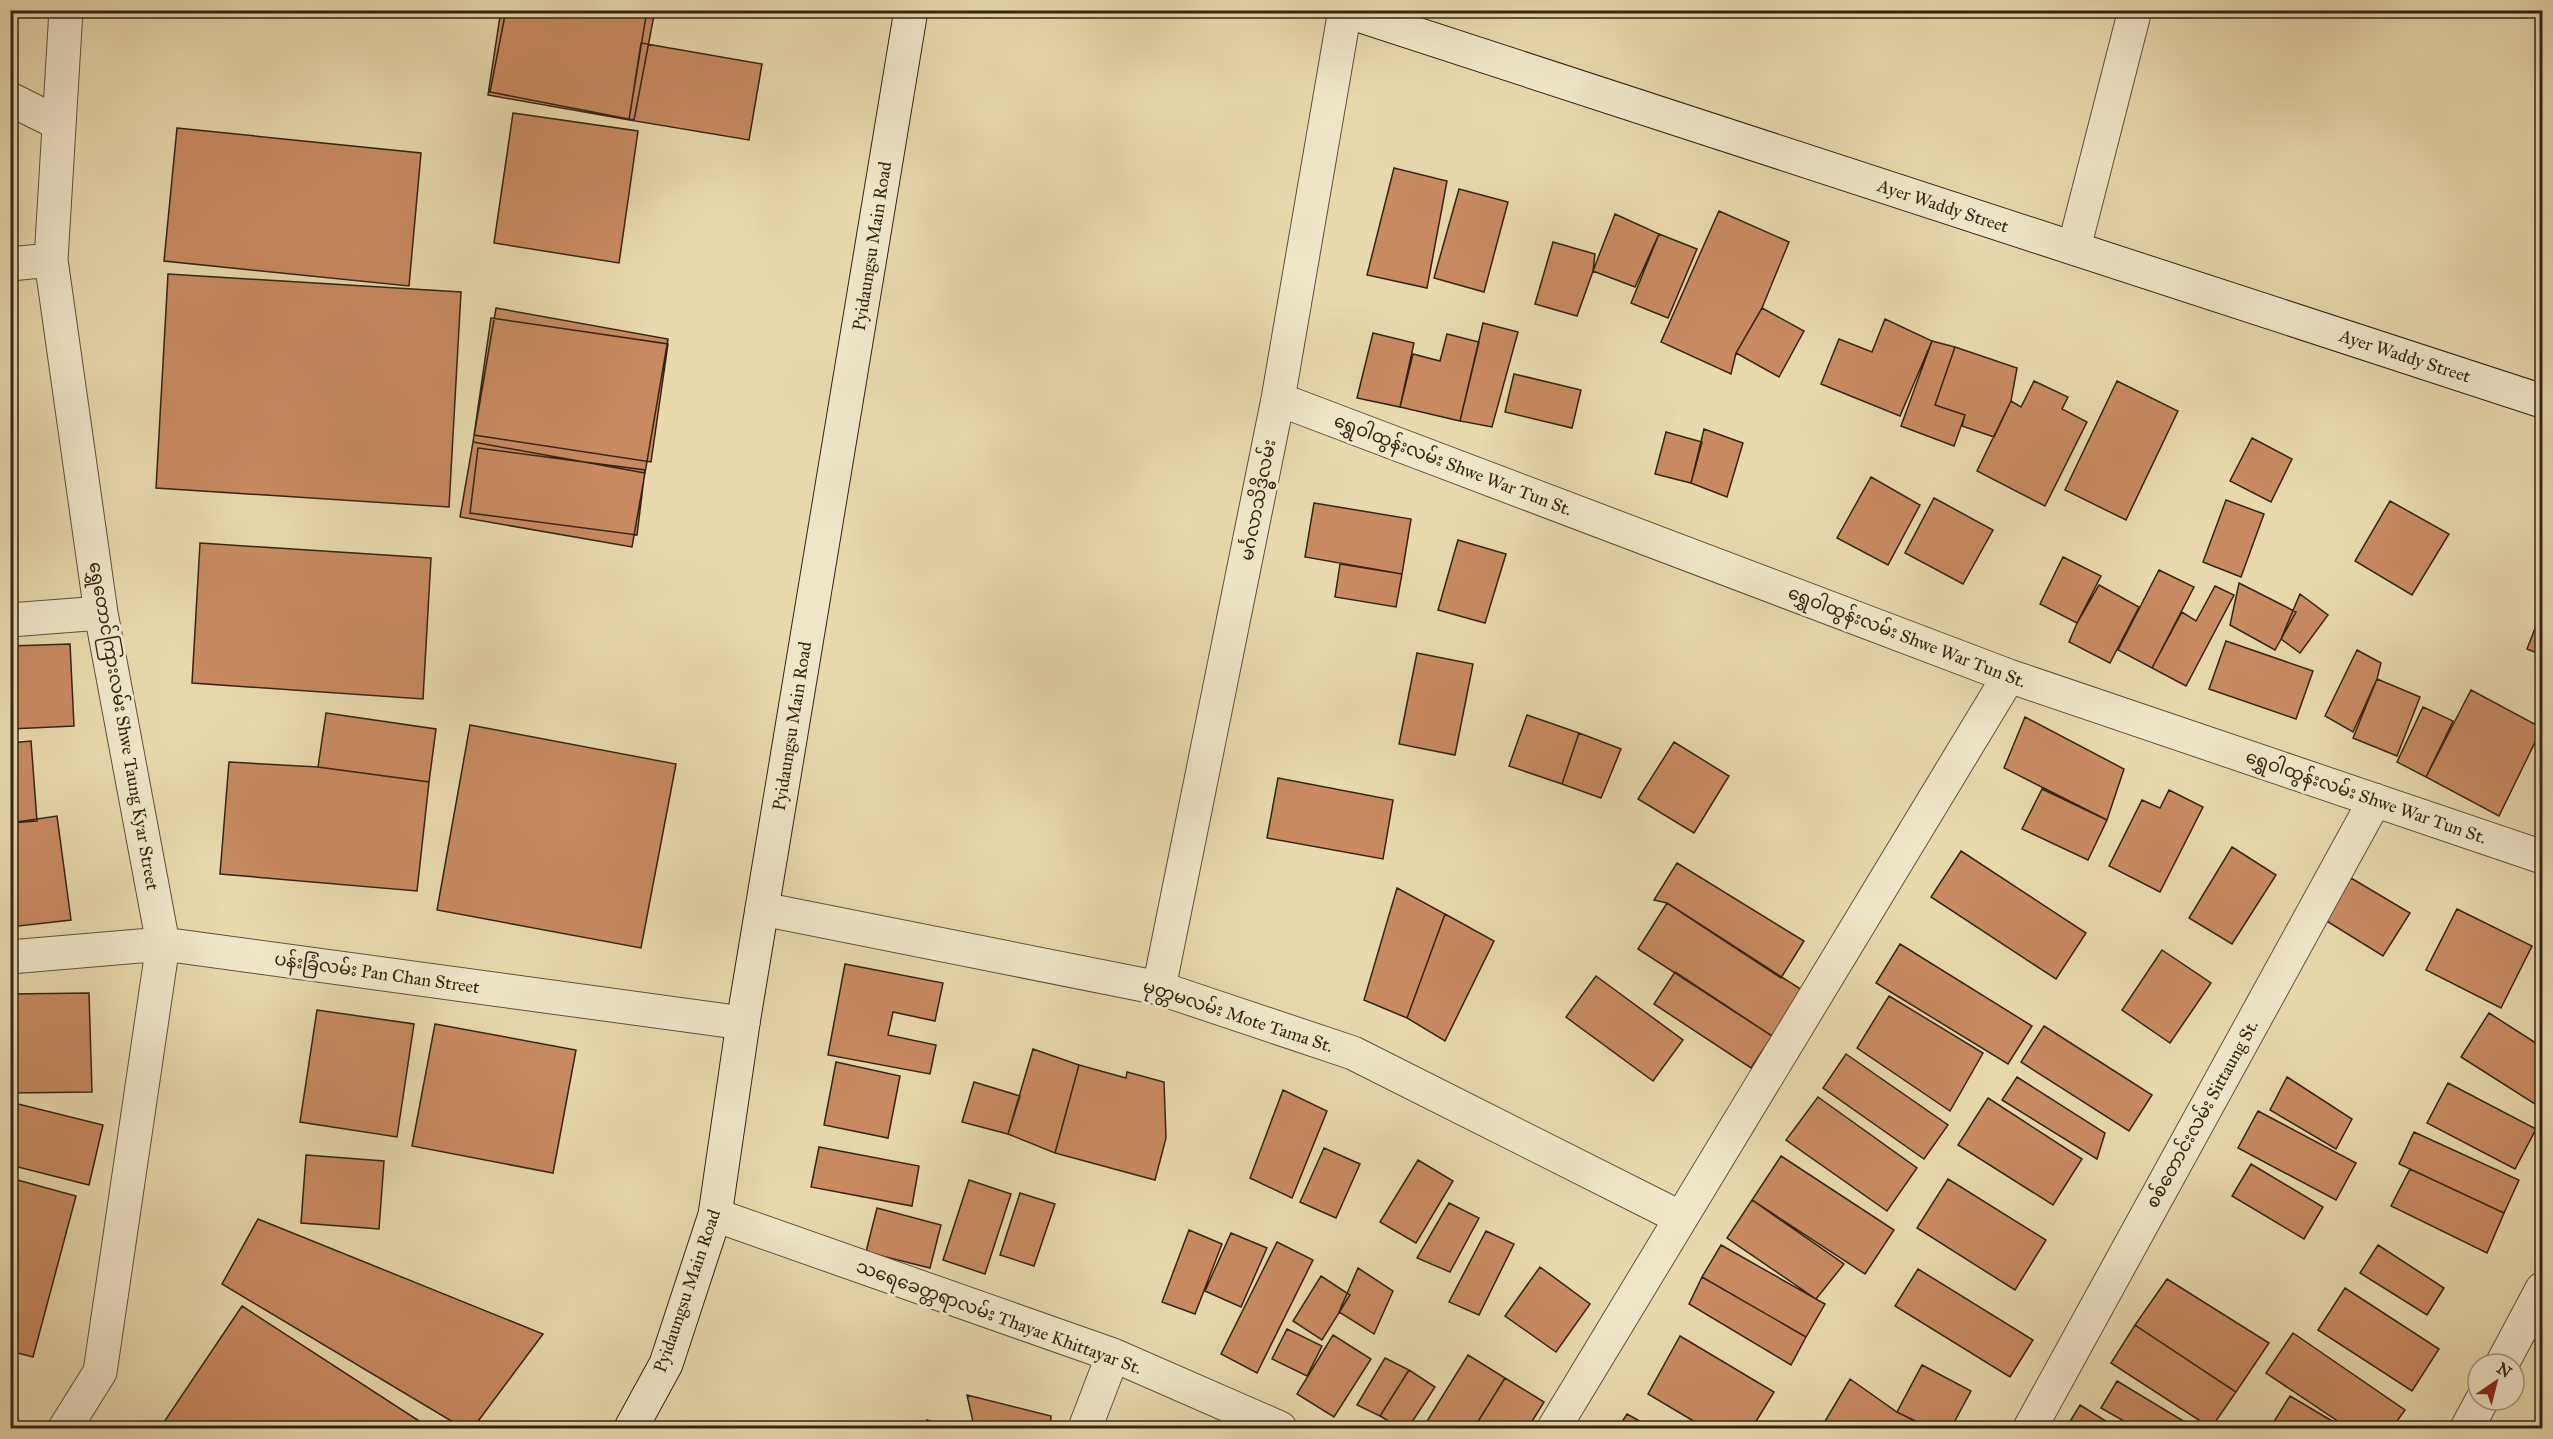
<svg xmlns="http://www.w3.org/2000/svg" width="2553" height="1439" viewBox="0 0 2553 1439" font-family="'IM FELL Great Primer','Noto Sans Myanmar',serif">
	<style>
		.building { fill: #c98a61; stroke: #322516; stroke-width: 1.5 }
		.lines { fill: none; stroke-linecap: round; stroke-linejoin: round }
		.street-casing { stroke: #5f523c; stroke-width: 35 }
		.secondary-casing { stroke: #322516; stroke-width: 35 }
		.street { stroke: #efe6c9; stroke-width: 33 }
		.secondary { stroke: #efe6c9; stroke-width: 33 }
		.labels { text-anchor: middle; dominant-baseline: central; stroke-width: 6; stroke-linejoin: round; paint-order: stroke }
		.street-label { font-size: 18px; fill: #322516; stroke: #efe6c9 }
	</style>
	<rect width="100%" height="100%" fill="#e7d9ac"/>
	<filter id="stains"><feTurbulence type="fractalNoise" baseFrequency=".00333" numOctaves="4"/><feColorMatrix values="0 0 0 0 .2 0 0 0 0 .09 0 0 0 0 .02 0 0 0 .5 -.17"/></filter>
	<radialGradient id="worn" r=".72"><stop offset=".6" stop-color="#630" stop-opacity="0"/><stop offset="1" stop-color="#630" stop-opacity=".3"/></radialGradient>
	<!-- building -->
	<path class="building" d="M 501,10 L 647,10 L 629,120 L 488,95 Z
		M 506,10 L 655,10 L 634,120 L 490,92 Z
		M 641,43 L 762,64 L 749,140 L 629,120 Z
		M 513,113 L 638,131 L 619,263 L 494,243 Z
		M 177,128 L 421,153 L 409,286 L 164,261 Z
		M 1394,168 L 1447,181 L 1427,288 L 1367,275 Z
		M 1459,189 L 1508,202 L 1484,292 L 1434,278 Z
		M 1719,211 L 1789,242 L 1762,308 L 1736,353 L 1731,374 L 1661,342 Z
		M 1615,214 L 1659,234 L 1635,287 L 1593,271 Z
		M 1659,234 L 1697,249 L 1668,318 L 1631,303 Z
		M 1553,242 L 1595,254 L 1593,271 L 1577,316 L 1535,304 Z
		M 168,274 L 461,292 L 449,507 L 156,488 Z
		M 496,308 L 668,339 L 645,473 L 473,442 Z
		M 1762,308 L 1804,331 L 1779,377 L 1736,353 Z
		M 491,318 L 668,344 L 651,462 L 474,435 Z
		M 1885,319 L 1932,341 L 1900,416 L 1821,384 L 1839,339 L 1872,352 Z
		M 1483,323 L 1518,332 L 1492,427 L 1460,421 Z
		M 1373,333 L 1414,343 L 1400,407 L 1357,398 Z
		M 1447,334 L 1479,342 L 1460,421 L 1400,407 L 1413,354 L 1440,361 Z
		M 1932,341 L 1955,347 L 1935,405 L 1965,415 L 1954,446 L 1901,426 Z
		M 1955,347 L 2017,368 L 2011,401 L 1994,437 L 1962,426 L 1965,415 L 1935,405 Z
		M 1514,374 L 1581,390 L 1572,428 L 1505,412 Z
		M 2034,381 L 2068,397 L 2062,409 L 2087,422 L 2045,506 L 1977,471 L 2011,401 L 2021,407 Z
		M 2117,381 L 2178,411 L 2126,520 L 2065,490 Z
		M 1704,429 L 1743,443 L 1727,497 L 1691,483 Z
		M 1666,432 L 1702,442 L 1691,483 L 1655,474 Z
		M 2252,438 L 2292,459 L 2271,502 L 2230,481 Z
		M 473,442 L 645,473 L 632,547 L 460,517 Z
		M 478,448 L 645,470 L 637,535 L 470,513 Z
		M 1871,477 L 1920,505 L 1888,565 L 1837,538 Z
		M 1934,498 L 1993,530 L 1963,584 L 1905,553 Z
		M 2226,500 L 2264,514 L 2241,577 L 2203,562 Z
		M 2390,501 L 2449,534 L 2412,595 L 2355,561 Z
		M 1314,503 L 1411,519 L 1402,574 L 1305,557 Z
		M 1458,540 L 1506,554 L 1485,623 L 1438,610 Z
		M 200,543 L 431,558 L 423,699 L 192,683 Z
		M 2063,557 L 2101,576 L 2077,623 L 2040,604 Z
		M 1340,564 L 1402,574 L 1396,607 L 1335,597 Z
		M 2159,570 L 2194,587 L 2152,668 L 2118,650 Z
		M 2239,583 L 2296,612 L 2275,650 L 2230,625 Z
		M 2099,585 L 2139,607 L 2110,663 L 2069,642 L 2077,623 Z
		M 2215,586 L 2234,595 L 2186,686 L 2152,668 L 2182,612 L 2196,621 Z
		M 2300,594 L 2328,615 L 2300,653 L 2281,639 Z
		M 2539,618 L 2542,619 L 2542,655 L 2527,649 Z
		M 2226,641 L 2313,671 L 2296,719 L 2209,689 Z
		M 70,644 L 74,726 L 10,729 L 10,646 Z
		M 2357,650 L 2381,663 L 2377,679 L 2353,732 L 2325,716 Z
		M 1417,653 L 1473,664 L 1455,755 L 1399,744 Z
		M 2377,679 L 2420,697 L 2397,756 L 2353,738 Z
		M 2471,690 L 2542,728 L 2499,816 L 2426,777 Z
		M 2423,707 L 2453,721 L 2426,777 L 2397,762 Z
		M 326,713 L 436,729 L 429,782 L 318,767 Z
		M 1527,715 L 1579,733 L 1562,784 L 1509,766 Z
		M 2025,717 L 2124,769 L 2107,820 L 2004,768 Z
		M 470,725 L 676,764 L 641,948 L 437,910 Z
		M 1579,733 L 1621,749 L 1601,798 L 1562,784 Z
		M 31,741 L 37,821 L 10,823 L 10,743 Z
		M 1674,742 L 1729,776 L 1694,833 L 1638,799 Z
		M 229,762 L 318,767 L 429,782 L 417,891 L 220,874 Z
		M 1278,778 L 1393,800 L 1383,859 L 1267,838 Z
		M 2042,789 L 2107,820 L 2088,860 L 2022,829 Z
		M 2169,790 L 2203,807 L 2160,892 L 2109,866 L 2142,800 L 2160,808 Z
		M 57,816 L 71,920 L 10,927 L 10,823 Z
		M 2232,847 L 2276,875 L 2232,944 L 2189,918 Z
		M 1961,851 L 2086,933 L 2056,979 L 1931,897 Z
		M 1677,863 L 1804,941 L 1781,978 L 1667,903 L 1654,900 Z
		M 2351,878 L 2410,913 L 2383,956 L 2325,920 Z
		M 1397,888 L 1445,914 L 1407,1018 L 1364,1000 Z
		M 1667,903 L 1802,990 L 1772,1036 L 1638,949 Z
		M 2457,909 L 2532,946 L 2501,1008 L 2426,970 Z
		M 1445,914 L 1494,941 L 1445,1041 L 1407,1018 Z
		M 1900,944 L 2032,1026 L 2008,1064 L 1876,983 Z
		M 2162,950 L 2211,983 L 2170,1043 L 2122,1010 Z
		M 845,964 L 943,983 L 935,1021 L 893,1012 L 888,1035 L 936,1045 L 930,1074 L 828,1055 Z
		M 1675,972 L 1772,1036 L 1751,1068 L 1654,1004 Z
		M 1596,976 L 1683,1040 L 1653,1081 L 1566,1017 Z
		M 89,993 L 92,1092 L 10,1093 L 10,994 Z
		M 1889,996 L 1983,1053 L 1950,1111 L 1857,1048 Z
		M 317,1010 L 414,1024 L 397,1137 L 300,1122 Z
		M 2489,1013 L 2542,1047 L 2542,1098 L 2538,1106 L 2461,1057 Z
		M 435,1024 L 576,1050 L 553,1173 L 412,1146 Z
		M 2044,1026 L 2152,1095 L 2129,1131 L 2021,1062 Z
		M 1033,1049 L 1079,1065 L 1055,1153 L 1008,1134 Z
		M 1846,1054 L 1948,1125 L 1924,1159 L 1823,1088 Z
		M 836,1062 L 900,1076 L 888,1138 L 824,1125 Z
		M 1079,1065 L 1126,1078 L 1127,1072 L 1164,1082 L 1166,1138 L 1155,1180 L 1055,1153 Z
		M 2017,1077 L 2105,1133 L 2097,1159 L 2002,1100 Z
		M 2287,1077 L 2352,1119 L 2336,1149 L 2270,1110 Z
		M 974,1082 L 1020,1096 L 1008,1134 L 962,1122 Z
		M 2448,1083 L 2536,1129 L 2515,1169 L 2427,1123 Z
		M 1283,1090 L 1327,1111 L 1292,1198 L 1250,1178 Z
		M 1818,1097 L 1917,1168 L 1887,1211 L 1786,1140 Z
		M 1988,1098 L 2082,1159 L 2053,1205 L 1958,1145 Z
		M 10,1102 L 103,1125 L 89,1185 L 10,1165 Z
		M 2258,1111 L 2356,1163 L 2336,1200 L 2238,1148 Z
		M 2414,1132 L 2519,1180 L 2504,1213 L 2399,1164 Z
		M 819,1147 L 919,1166 L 912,1206 L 811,1187 Z
		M 1324,1148 L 1360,1164 L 1336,1218 L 1300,1202 Z
		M 306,1155 L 384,1161 L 379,1229 L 301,1223 Z
		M 1781,1156 L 1894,1230 L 1865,1274 L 1752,1200 Z
		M 1418,1160 L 1453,1181 L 1416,1243 L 1380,1222 Z
		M 2251,1164 L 2323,1207 L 2304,1239 L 2232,1196 Z
		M 2410,1169 L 2504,1213 L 2487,1253 L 2391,1206 Z
		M 10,1178 L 76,1196 L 33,1357 L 10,1351 Z
		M 1948,1179 L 2046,1240 L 2015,1290 L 1917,1228 Z
		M 969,1180 L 1011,1194 L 985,1274 L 943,1260 Z
		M 1020,1193 L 1055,1204 L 1034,1266 L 1000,1255 Z
		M 1752,1200 L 1844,1264 L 1816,1299 L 1727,1238 Z
		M 1449,1203 L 1479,1218 L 1450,1272 L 1417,1258 Z
		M 877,1208 L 941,1225 L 930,1268 L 866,1252 Z
		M 258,1219 L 543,1334 L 473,1428 L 463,1428 L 222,1284 Z
		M 1189,1230 L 1222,1244 L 1195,1314 L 1162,1302 Z
		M 1486,1231 L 1514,1244 L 1479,1315 L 1449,1302 Z
		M 1231,1233 L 1267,1248 L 1241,1307 L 1205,1291 Z
		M 1277,1242 L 1313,1260 L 1257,1373 L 1221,1354 Z
		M 1721,1245 L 1825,1304 L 1806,1337 L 1702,1277 Z
		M 2378,1245 L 2444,1288 L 2427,1315 L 2360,1273 Z
		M 1540,1267 L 1590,1304 L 1556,1352 L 1505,1316 Z
		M 1358,1268 L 1393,1291 L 1374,1334 L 1339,1312 Z
		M 1918,1269 L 2033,1340 L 2010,1377 L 1895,1306 Z
		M 1321,1276 L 1350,1295 L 1322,1340 L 1293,1321 Z
		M 1702,1277 L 1806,1337 L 1791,1365 L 1689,1304 Z
		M 2167,1279 L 2269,1343 L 2236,1392 L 2135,1325 Z
		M 2345,1288 L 2439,1349 L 2412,1391 L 2318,1330 Z
		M 242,1306 L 430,1428 L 160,1428 Z
		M 2135,1325 L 2236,1392 L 2211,1428 L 2111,1363 Z
		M 1287,1329 L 1322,1346 L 1307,1376 L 1272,1359 Z
		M 2293,1333 L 2405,1410 L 2392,1428 L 2348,1428 L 2266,1373 Z
		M 1333,1335 L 1371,1359 L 1334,1417 L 1297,1394 Z
		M 1680,1336 L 1774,1392 L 1752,1428 L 1705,1428 L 1648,1394 Z
		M 1468,1355 L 1505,1378 L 1474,1428 L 1428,1428 L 1424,1426 Z
		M 1385,1358 L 1409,1370 L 1380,1416 L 1357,1405 Z
		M 1922,1365 L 1971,1391 L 1951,1428 L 1929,1428 L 1897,1412 Z
		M 1409,1370 L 1435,1387 L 1408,1428 L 1400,1428 L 1380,1416 Z
		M 1505,1378 L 1544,1402 L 1528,1428 L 1474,1428 Z
		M 1850,1379 L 1897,1412 L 1929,1428 L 1821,1428 Z
		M 2117,1381 L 2195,1428 L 2136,1428 L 2101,1408 Z
		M 967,1395 L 1051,1416 L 1050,1428 L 987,1428 L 973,1422 Z
		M 2290,1396 L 2344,1428 L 2270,1428 Z
		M 2080,1405 L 2117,1428 L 2066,1428 Z
		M 1627,1414 L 1652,1428 L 1618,1428 Z
		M 927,1420 L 956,1428 L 924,1428 Z
		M 764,1422 L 782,1428 L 762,1428 Z"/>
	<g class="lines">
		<!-- street casing -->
		<g class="street-casing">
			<path id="street" d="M 10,99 L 58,123
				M 2074,248 L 2135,10
				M 10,264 L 51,260
				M 1278,399 L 2009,676 L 2542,857
				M 10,620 L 101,613
				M 762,909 L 1159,988 L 1353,1053 L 1681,1218
				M 10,957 L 163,944 L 743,1023
				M 1159,988 L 1278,399 L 1345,10
				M 715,1215 L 1113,1355 L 1280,1428
				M 2502,1364 L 2542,1289
				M 65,1428 L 100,1372 L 163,944 L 101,613 L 51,260 L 66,10
				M 1085,1428 L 1113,1355
				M 1554,1428 L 2009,676
				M 2030,1428 L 2375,800
				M 2467,1428 L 2482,1400"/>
		</g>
		<!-- secondary casing -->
		<g class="secondary-casing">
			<path id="secondary" d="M 1343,10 L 2542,401
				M 631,1428 L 666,1364 L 715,1215 L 743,1023 L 911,10"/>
		</g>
		<!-- street -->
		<use href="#street" class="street"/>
		<!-- secondary -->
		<use href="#secondary" class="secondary"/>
	</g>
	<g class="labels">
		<!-- street labels -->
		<g class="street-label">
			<text transform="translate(1943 206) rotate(18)">Ayer Waddy Street</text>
			<text transform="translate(872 246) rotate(-81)">Pyidaungsu Main Road</text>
			<text transform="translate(2405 356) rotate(18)">Ayer Waddy Street</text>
			<text transform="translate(1453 465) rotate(21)">ရွှေဝါထွန်းလမ်း Shwe War Tun St.</text>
			<text transform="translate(1258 500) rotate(-79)">မင်္ဂလာသိဒ္ဓိလမ်း</text>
			<text transform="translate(1907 637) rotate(21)">ရွှေဝါထွန်းလမ်း Shwe War Tun St.</text>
			<text transform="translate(124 726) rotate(80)">ရွှေတောင်ကြားလမ်း Shwe Taung Kyar Street</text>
			<text transform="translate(792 726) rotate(-81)">Pyidaungsu Main Road</text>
			<text transform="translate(2366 797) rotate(19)">ရွှေဝါထွန်းလမ်း Shwe War Tun St.</text>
			<text transform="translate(377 973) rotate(8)">ပန်းခြံလမ်း Pan Chan Street</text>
			<text transform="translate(1238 1016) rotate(18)">မုတ္တမလမ်း Mote Tama St.</text>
			<text transform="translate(2202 1114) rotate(-61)">စစ်တောင်းလမ်း Sittaung St.</text>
			<text transform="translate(687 1291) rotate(-71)">Pyidaungsu Main Road</text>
			<text transform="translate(999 1317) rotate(20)">သရေခေတ္တရာလမ်း Thayae Khittayar St.</text>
		</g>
	</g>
	<!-- margin -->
	<rect width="2553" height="1439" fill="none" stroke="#e7d9ac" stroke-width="36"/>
	<rect x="12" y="12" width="2529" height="1415" fill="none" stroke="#322516" stroke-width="3"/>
	<rect x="18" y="18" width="2517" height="1403" fill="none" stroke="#322516" stroke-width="1.5"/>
	<!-- north arrow -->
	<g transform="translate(2496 1382) rotate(35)"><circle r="28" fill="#efe6c9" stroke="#a39981" stroke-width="1.5"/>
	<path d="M0-4.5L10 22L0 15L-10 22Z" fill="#8f2418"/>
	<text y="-9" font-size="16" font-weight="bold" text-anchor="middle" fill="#322516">N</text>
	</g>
	<rect width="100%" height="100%" filter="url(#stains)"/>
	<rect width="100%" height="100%" fill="url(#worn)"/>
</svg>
